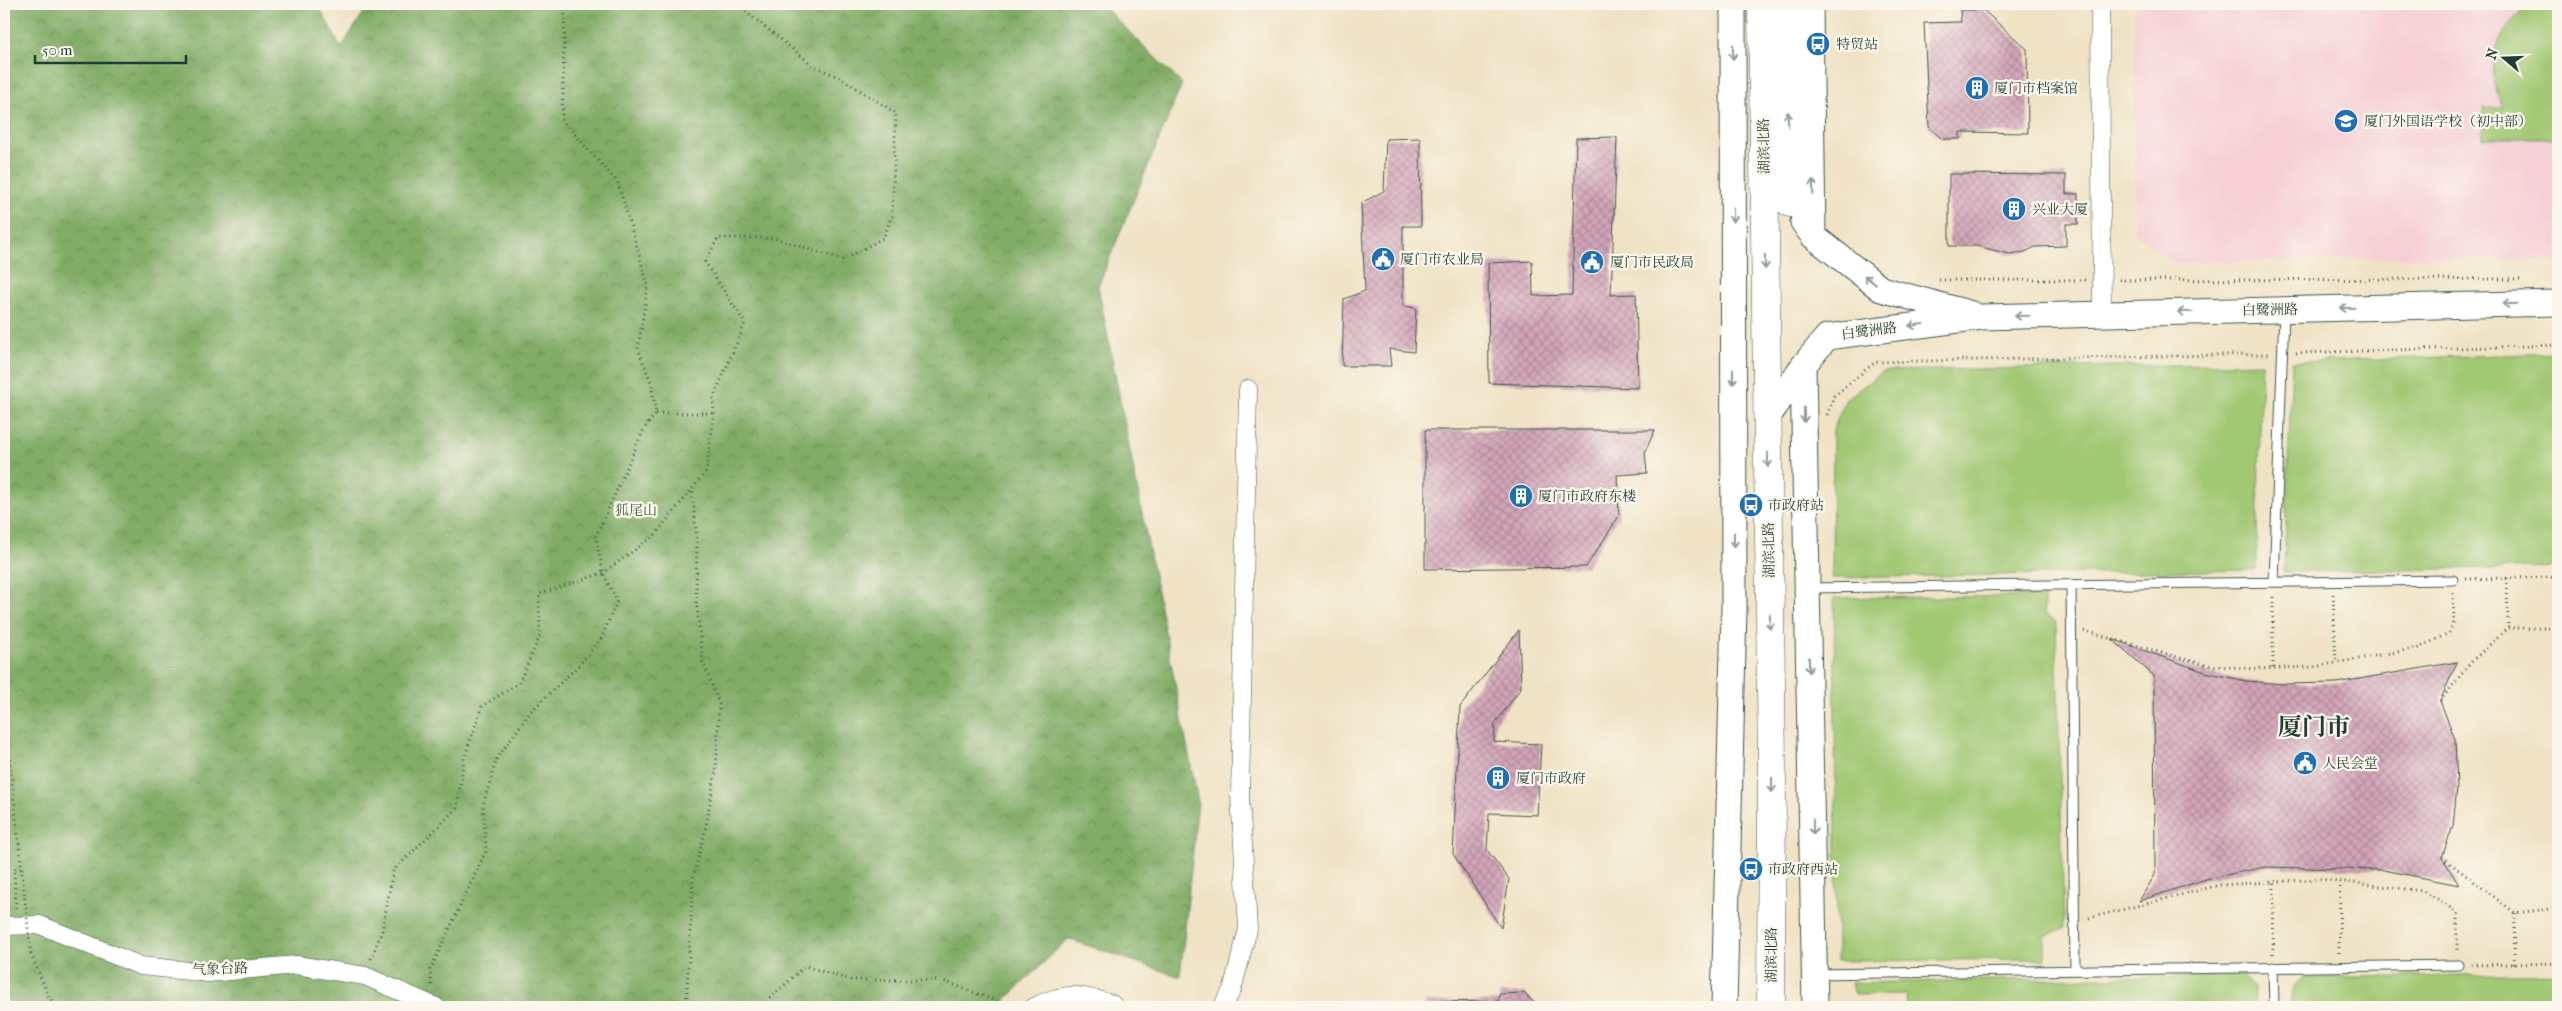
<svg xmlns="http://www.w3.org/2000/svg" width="2562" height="1011" viewBox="0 0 2562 1011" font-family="'IM FELL French Canon','Noto Serif SC',serif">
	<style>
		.built { fill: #f6cfd6 }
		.forest { fill: url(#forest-crowns); stroke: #50744c }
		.park { fill: #a1c873; stroke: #608254 }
		.building { fill: url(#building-cross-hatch) }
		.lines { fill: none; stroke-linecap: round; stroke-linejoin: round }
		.lane-casing { stroke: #3e564a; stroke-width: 11 }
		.street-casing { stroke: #3e564a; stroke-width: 19 }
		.secondary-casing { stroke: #3e564a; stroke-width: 27 }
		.primary-casing { stroke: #3e564a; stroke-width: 29 }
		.path { stroke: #3e564a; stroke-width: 3; stroke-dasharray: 1 4; stroke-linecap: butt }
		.lane { stroke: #fff; stroke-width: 9 }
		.street { stroke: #fff; stroke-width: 18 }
		.secondary { stroke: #fff; stroke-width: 25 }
		.primary { stroke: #fff; stroke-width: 28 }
		.path-bridge { stroke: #3e564a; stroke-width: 3; stroke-dasharray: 1 4; stroke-linecap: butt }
		.oneway { stroke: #8f9e9a }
		.labels { text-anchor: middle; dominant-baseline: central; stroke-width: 4.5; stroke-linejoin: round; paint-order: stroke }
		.poi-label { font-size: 14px; fill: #1f3d34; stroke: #fbf7ec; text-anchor: start }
		.street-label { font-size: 14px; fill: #1f3d34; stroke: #fbf7ec }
		.park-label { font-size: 14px; fill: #406044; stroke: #fbf7ec }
		.town-label { font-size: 24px; font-weight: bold; fill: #1f3d34; stroke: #fbf7ec }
	</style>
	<defs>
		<pattern id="forest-crowns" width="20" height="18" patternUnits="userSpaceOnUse" patternTransform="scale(1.25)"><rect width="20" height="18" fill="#80ac65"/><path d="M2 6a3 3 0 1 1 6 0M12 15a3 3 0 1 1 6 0" fill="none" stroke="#688d54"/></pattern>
		<pattern id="building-cross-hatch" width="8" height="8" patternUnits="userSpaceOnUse" patternTransform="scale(1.25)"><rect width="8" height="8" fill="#d3a4b9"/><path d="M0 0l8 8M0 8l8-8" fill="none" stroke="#ab8797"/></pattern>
	</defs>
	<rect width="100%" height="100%" fill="#fbf7ec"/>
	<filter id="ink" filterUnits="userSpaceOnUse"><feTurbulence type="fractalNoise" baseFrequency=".02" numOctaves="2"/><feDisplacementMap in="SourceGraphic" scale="10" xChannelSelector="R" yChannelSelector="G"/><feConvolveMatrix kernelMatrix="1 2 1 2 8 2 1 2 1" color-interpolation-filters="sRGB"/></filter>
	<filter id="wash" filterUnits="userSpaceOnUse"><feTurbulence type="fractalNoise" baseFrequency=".0096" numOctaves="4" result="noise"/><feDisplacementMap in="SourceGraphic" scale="20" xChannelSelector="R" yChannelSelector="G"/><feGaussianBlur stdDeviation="1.12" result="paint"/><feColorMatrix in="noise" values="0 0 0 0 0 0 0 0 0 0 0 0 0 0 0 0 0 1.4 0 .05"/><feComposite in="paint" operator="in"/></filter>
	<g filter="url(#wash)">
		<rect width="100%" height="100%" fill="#f0e2c4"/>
		<!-- built -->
		<path class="built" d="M 2140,4 L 2319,4 L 2322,6 L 2337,8 L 2341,4 L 2558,4 L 2558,260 L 2403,258 L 2173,263 L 2135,232 L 2134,11 Z"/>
		<!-- forest -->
		<path class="forest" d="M 4,4 L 318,4 L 341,48 L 369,4 L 1101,4 L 1182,84 L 1098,286 L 1198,802 L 1180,977 L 1068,939 L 998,1007 L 4,1007 Z"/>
		<!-- park -->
		<path class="park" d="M 2540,4 L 2558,4 L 2558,138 L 2483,138 L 2483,108 L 2503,108 C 2500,99 2496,91 2494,82 C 2488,59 2502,26 2522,12 C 2527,8 2534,6 2540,4 Z
			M 2558,353 L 2558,567 L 2284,572 L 2292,362 Z
			M 2262,363 L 2256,570 L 1832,578 L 1833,430 L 1846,399 L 1884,371 Z
			M 2044,596 L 2044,614 L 2056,622 L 2064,929 L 2045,936 L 2045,959 L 1837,961 L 1834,598 Z
			M 2558,973 L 2558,1007 L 2290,1007 L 2293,986 L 2303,978 Z
			M 2240,975 L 2254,988 L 2255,1007 L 1907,1007 L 1906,994 L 1854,995 L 1851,983 Z"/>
		<g id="blocks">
			<!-- building -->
			<path class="building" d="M 1960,10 L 1983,10 L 2027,49 L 2028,133 L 1960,132 L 1960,139 L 1942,139 L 1929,127 L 1924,23 L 1961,22 Z
				M 1617,137 L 1611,295 L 1636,294 L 1638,388 L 1489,383 L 1488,263 L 1532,261 L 1533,296 L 1572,295 L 1576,138 Z
				M 1420,138 L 1421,226 L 1403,226 L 1403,306 L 1416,308 L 1414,352 L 1389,349 L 1391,366 L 1342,366 L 1344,299 L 1365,291 L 1361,203 L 1384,191 L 1386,139 Z
				M 1949,174 L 2066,175 L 2066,194 L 2078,194 L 2078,224 L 2066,224 L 2066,246 L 2035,247 L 2025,252 L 2009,254 L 1977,246 L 1949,246 Z
				M 1425,430 L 1655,430 L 1645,452 L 1647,473 L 1617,475 L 1619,516 L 1586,567 L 1425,569 Z
				M 1519,630 L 1521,688 L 1495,723 L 1494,742 L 1541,744 L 1537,815 L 1489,813 L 1487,850 L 1509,879 L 1501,928 L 1453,854 L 1460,707 Z
				M 2112,639 L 2205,672 L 2246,681 L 2283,684 L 2336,683 L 2457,662 L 2440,701 L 2455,739 L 2457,787 L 2453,826 L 2442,857 L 2459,885 L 2384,870 L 2265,867 L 2206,879 L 2139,901 L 2155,875 L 2154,676 Z
				M 1524,993 L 1539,1007 L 1426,1007 L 1425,1002 L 1499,1001 L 1499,994 Z"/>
		</g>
	</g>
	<g filter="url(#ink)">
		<use href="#blocks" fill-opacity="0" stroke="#3e564a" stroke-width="1"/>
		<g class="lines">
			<!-- lane casing -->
			<g class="lane-casing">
				<path id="lane" d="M 2274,581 L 2284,312
					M 2071,584 L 2075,970
					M 1808,588 L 2453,580
					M 2273,967 L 2274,1007
					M 1815,974 L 2458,965"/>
			</g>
			<!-- street casing -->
			<g class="street-casing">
				<path id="street" d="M 2100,4 L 2102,314
					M 4,926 L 40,925 L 141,966 L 208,973 L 296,965 L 365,976 L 436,1007
					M 1034,1007 C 1066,991 1079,994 1112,1004 L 1114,1007
					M 1222,1007 L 1232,990 L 1248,929 L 1240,796 L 1248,389"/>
			</g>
			<!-- secondary casing -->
			<g class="secondary-casing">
				<path id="secondary" d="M 1810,4 L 1813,236
					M 1803,222 L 1813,236 L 1881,289 L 1972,314
					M 1803,366 L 1815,1007
					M 1767,418 L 1803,366 L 1827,337 L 1982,317 L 2558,303
					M 1724,1007 L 1734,609 L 1733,4"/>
			</g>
			<!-- primary casing -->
			<g class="primary-casing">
				<path id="primary" d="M 1762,4 L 1772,763 L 1771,1007
					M 1786,4 L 1790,203"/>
			</g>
			<!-- path -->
			<path class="path" d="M 1939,280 L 2085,280
				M 2119,280 L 2520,279
				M 2296,353 L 2558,345
				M 656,413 L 714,413
				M 1827,415 L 1834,396 L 1875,362 L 2270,354
				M 2507,578 L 2508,628
				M 2466,579 L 2558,577
				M 2333,594 L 2336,663
				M 2084,631 L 2206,665 L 2254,669 L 2313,667 L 2418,648 L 2449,633 L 2454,622 L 2453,593
				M 2273,668 L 2273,595
				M 2440,701 L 2473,660 L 2508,628 L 2558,628
				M 2442,857 L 2515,913 L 2558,908
				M 16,908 L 14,869 L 23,868
				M 2089,918 L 2220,885 L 2320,879 L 2423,891 L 2446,904 L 2457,914 L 2457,953
				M 2339,953 L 2340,881
				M 31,954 L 49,997 L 57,1007
				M 2273,954 L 2274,882
				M 371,959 L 382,931 L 393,871 L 457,808 L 464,759 L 482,706 L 519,683 L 540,636 L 539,594 L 603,573 L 654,536 L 692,489
				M 2514,964 L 2515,913
				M 2471,965 L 2558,963
				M 432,985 L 430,970 L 486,851 L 483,805 L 497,758 L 531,711 L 577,667 L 601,639 L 617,601 L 603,573 L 596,536 L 644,429 L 656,413 L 651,382 L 638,349 L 648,285 L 618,183 L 562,120 L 565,4
				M 686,1007 L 693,879 L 705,831 L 716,770 L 719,704 L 703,662 L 696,599 L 697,541 L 692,489 L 706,472 L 714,413 L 713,399 L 745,323 L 705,262 L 718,238 L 774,238 L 843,260 L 883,238 L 892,216 L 896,113 L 842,79 L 814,66 L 736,4
				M 765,1007 L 768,1000 L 805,966 L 851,980 L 941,980 L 1012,1007"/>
			<!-- lane -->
			<use href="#lane" class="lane"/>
			<!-- street -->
			<use href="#street" class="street"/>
			<!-- secondary -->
			<use href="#secondary" class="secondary"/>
			<!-- primary -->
			<use href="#primary" class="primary"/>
			<!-- path-bridge -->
			<path class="path-bridge" d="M 4,709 L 31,954"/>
		</g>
		<!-- one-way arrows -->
		<defs><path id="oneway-shaft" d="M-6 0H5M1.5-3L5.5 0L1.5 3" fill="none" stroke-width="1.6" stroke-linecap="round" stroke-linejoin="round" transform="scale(1.25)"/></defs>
		<g class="oneway">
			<use href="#oneway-shaft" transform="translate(1733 52) rotate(90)"/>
			<use href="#oneway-shaft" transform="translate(1788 119) rotate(-91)"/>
			<use href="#oneway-shaft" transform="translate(1813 187) rotate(-91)"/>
			<use href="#oneway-shaft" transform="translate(1733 215) rotate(90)"/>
			<use href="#oneway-shaft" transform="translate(1765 262) rotate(89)"/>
			<use href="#oneway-shaft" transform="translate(1870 280) rotate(-142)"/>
			<use href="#oneway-shaft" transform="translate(2510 304) rotate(178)"/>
			<use href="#oneway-shaft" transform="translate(2347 308) rotate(178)"/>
			<use href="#oneway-shaft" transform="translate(2185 312) rotate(179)"/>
			<use href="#oneway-shaft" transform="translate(2022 316) rotate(179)"/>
			<use href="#oneway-shaft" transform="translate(1916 325) rotate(173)"/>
			<use href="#oneway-shaft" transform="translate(1733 377) rotate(90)"/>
			<use href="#oneway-shaft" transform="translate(1804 415) rotate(89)"/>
			<use href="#oneway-shaft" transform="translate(1768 460) rotate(89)"/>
			<use href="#oneway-shaft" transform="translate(1734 540) rotate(90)"/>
			<use href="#oneway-shaft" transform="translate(1770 622) rotate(89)"/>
			<use href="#oneway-shaft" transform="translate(1809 665) rotate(89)"/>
			<use href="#oneway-shaft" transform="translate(1772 785) rotate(90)"/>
			<use href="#oneway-shaft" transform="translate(1813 827) rotate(89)"/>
		</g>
	</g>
	<!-- icons -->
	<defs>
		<g id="bus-disc" transform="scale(1.25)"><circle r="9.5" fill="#1f6fb2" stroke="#fbf7ec"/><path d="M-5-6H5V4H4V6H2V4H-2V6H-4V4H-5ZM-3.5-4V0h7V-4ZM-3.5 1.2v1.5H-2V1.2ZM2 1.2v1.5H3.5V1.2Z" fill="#fff"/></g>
		<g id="building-disc" transform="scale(1.25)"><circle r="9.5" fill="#1f6fb2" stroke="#fbf7ec"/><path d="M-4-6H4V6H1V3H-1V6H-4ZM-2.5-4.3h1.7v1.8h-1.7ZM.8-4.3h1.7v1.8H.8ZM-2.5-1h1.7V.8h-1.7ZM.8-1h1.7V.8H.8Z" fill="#fff"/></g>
		<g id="school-disc" transform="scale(1.25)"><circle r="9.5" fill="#1f6fb2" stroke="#fbf7ec"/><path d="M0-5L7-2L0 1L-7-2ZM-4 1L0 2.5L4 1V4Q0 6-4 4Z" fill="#fff"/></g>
		<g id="civic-disc" transform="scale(1.25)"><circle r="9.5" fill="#1f6fb2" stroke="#fbf7ec"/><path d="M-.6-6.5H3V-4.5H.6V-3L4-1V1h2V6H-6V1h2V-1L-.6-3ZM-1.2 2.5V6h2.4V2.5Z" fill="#fff"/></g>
	</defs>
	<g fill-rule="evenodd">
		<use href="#bus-disc" x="1818" y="44"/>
		<use href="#building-disc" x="1977" y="88"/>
		<use href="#school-disc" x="2346" y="121"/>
		<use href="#building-disc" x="2014" y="209"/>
		<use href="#civic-disc" x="1383" y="259"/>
		<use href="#civic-disc" x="1592" y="262"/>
		<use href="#building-disc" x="1521" y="496"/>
		<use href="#bus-disc" x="1751" y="505"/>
		<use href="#civic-disc" x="2305" y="763"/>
		<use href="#building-disc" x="1498" y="778"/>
		<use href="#bus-disc" x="1751" y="869"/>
	</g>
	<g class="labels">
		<!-- poi labels -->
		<g class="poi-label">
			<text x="1836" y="44">特贸站</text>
			<text x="1994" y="88">厦门市档案馆</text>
			<text x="2364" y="121">厦门外国语学校（初中部）</text>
			<text x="2032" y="209">兴业大厦</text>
			<text x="1400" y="259">厦门市农业局</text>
			<text x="1610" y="262">厦门市民政局</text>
			<text x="1538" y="496">厦门市政府东楼</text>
			<text x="1768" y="505">市政府站</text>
			<text x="2322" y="763">人民会堂</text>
			<text x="1516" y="778">厦门市政府</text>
			<text x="1768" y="869">市政府西站</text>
		</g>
		<!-- street labels -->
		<g class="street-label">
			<text transform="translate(1764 146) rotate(-91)">湖滨北路</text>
			<text transform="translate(2270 310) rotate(-1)">白鹭洲路</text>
			<text transform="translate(1869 331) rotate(-7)">白鹭洲路</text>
			<text transform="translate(1769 550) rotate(-91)">湖滨北路</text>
			<text transform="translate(1771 955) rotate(-90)">湖滨北路</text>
			<text transform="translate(220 969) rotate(-2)">气象台路</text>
		</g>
		<!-- park labels -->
		<g class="park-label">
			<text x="636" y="510">狐尾山</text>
		</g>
		<!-- town labels -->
		<g class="town-label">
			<text x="2314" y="727">厦门市</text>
		</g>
	</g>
	<!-- margin -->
	<rect width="2562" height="1011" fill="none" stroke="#fbf7ec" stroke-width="20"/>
	<!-- north arrow -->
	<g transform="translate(2504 58) rotate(289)" stroke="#fbf7ec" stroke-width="4" paint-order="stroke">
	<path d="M0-4L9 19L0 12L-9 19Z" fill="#1f3d34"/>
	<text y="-8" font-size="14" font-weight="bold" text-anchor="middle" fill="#1f3d34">N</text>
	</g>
	<!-- scale -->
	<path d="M35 55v8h151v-8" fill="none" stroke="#1f3d34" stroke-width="2.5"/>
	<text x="42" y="55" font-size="15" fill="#1f3d34" stroke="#fbf7ec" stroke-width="4" paint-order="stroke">50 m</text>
</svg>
